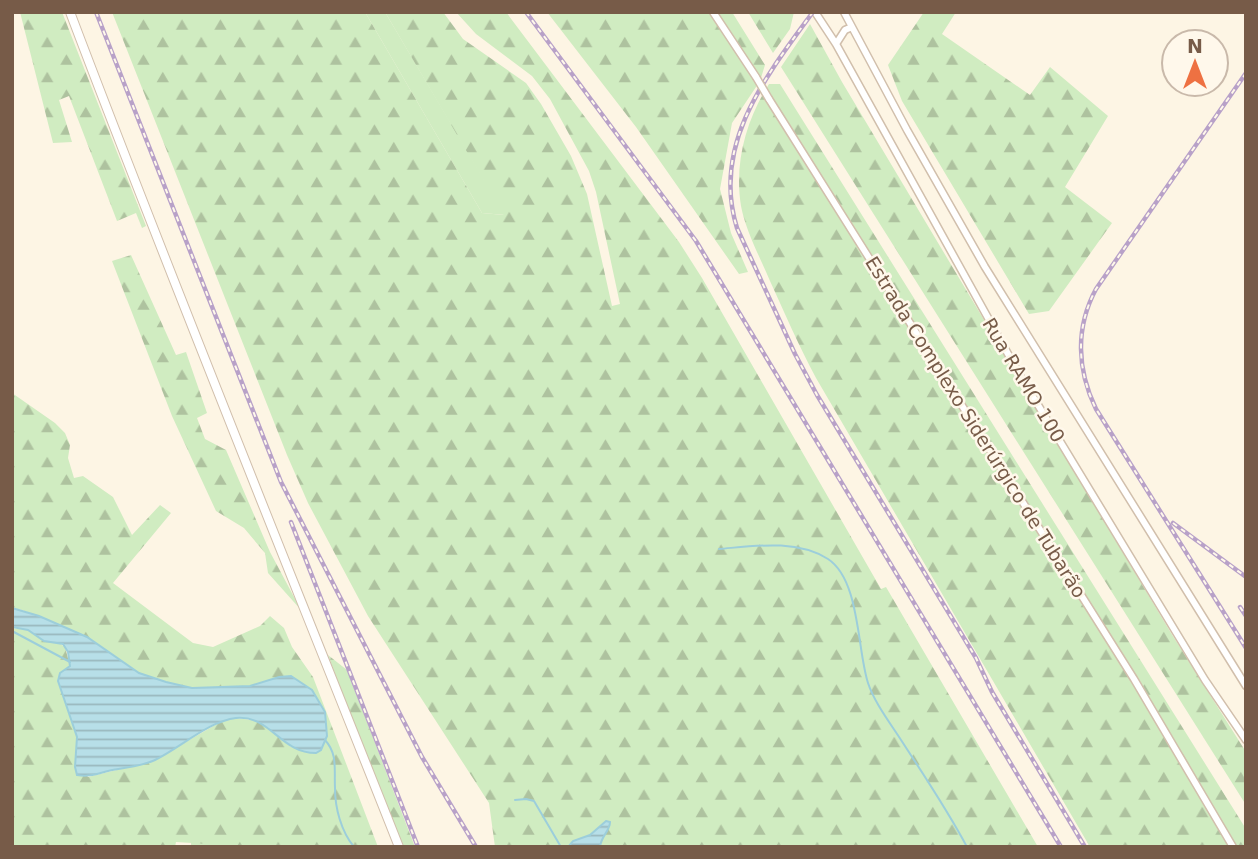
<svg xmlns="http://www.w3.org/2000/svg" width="1258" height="859" viewBox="0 0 1258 859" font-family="'DejaVu Sans',sans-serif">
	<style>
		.green { fill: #d0ecc1 }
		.forest { fill: url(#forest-firs) }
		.water { fill: url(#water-rules); stroke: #9ccedb; stroke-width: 2 }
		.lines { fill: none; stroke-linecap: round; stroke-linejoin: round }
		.stream { stroke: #9ccedb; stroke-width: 2 }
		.minor-casing { stroke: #d1bfac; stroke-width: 9 }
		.tertiary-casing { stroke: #d1bfac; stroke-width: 10 }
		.minor { stroke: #fff; stroke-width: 6 }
		.tertiary { stroke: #fff; stroke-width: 8 }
		.rail-casing { stroke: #b8a1c8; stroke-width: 4.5 }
		.rail { stroke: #fff8eb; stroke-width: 2; stroke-dasharray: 5; stroke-linecap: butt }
		.minor-bridge-casing { stroke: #d1bfac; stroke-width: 9; stroke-linecap: butt }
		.minor-bridge { stroke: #fff; stroke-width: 6 }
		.labels { text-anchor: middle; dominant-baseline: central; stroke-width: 5; stroke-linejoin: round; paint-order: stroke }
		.street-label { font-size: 19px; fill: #775b48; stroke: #fff8eb }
	</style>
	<defs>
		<pattern id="forest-firs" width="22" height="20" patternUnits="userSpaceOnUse" patternTransform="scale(1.75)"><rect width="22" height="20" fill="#d0ecc1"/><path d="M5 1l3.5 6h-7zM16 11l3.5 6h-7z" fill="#aec29f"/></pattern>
		<pattern id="water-rules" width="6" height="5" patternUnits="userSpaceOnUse" patternTransform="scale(1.75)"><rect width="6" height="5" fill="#b7dfe8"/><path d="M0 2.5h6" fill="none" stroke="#9ab8be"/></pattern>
	</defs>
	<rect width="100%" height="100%" fill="#fdf5e4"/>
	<!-- green -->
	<path class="green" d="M 365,12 L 385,12 L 505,215 L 482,213 Z
		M 191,842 L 258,846 L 191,847 Z"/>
	<!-- forest -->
	<path class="forest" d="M 20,12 L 62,12 L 146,226 L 142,228 L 136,213 L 117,221 L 69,96 L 59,100 L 72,142 L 53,143 Z
		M 112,12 L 365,12 L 482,213 L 504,215 L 385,12 L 443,12 L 463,39 L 526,83 L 541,104 L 571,156 L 587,194 L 612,306 L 620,304 L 596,192 L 589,171 L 550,99 L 532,76 L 476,34 L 456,12 L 506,12 L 679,242 L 702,278 L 881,589 L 886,587 L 1038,847 L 600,847 L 604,833 L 608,829 L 606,821 L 590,835 L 573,841 L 568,847 L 495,847 L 489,803 L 368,616 L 308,503 L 287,455 Z
		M 547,12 L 732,12 L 765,65 L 760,81 L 732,123 L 720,189 L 731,233 L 748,272 L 739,274 L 636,127 Z
		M 748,12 L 794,12 L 790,29 L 773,53 Z
		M 924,12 L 956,12 L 942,34 L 1030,95 L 1050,67 L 1108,116 L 1065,187 L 1112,223 L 1049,311 L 1029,314 L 902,101 L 888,65 Z
		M 810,24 L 842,82 L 1171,633 L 1246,752 L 1246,805 L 781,67 Z
		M 769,84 L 780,84 L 1246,829 L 1246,847 L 1090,847 L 816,378 C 799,346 785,314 770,281 C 760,257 746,232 741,206 C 734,163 746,120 769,84 Z
		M 131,255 L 176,355 L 186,352 L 207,413 L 197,418 L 205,439 L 226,450 L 270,552 L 301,610 L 268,573 L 265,553 L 244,528 L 216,511 L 172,416 L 112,261 Z
		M 12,393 L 55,423 L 65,433 L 70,445 L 68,458 L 74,478 L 83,476 L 113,497 L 132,535 L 160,505 L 171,513 L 113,583 L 193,643 L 213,647 L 260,626 L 270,616 L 284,628 L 292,647 L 313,677 L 378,847 L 258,847 L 176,842 L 175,847 L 12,847 L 12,628 L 28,630 L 44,641 L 57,642 L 65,647 L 70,666 L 61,673 L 58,681 C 66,705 83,733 75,759 L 88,777 L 153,761 L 222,721 L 236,718 L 260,721 L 291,747 L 321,750 L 327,736 L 325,712 L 312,690 L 291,676 L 278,677 L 250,686 L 192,688 L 166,682 L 139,673 L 87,637 L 22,610 L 12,608 Z
		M 328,655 L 347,670 L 415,847 L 400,847 Z"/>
	<!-- water -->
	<path class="water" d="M 12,608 L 39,616 L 87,637 L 139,673 L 166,682 L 192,688 L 250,686 L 279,677 L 291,676 L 312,690 L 325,712 L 327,736 L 321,750 L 316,753 C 280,753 271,715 236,718 C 209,721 180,748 155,760 C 141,767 123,767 108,771 C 96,774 90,777 77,775 L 75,767 L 77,737 L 58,681 L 60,673 L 70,666 L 68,652 L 63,644 L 44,641 L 28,630 L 12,627 Z
		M 606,821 L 610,822 C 610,831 601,836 600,847 L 568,847 L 573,841 L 590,835 Z"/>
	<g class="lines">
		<!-- stream -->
		<path class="stream" d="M 719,549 C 754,546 796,539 828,559 C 860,580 857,649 868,683 C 875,704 891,724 903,743 C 925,777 948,811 967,847
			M 12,631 L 70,662
			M 325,740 C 338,754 334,770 335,788 C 335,808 341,831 354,847
			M 515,800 L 526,799 L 534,801 L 561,847"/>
		<!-- minor casing -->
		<g class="minor-casing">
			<path id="minor" d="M 713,12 L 756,77
				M 815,12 L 836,44 L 1018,372 L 1205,680 L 1246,740
				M 844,12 L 907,130 L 985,267 L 1246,686
				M 836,44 L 845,30 L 852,27
				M 769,99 L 1134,679 L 1233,847"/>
		</g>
		<!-- tertiary casing -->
		<g class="tertiary-casing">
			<path id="tertiary" d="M 70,12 C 176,292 289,569 399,847"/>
		</g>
		<!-- minor -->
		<use href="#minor" class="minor"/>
		<!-- tertiary -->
		<use href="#tertiary" class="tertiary"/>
		<!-- rail casing -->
		<g class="rail-casing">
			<path id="rail" d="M 96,12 L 281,482 L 422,757 L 476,847
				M 526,12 L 696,241 L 1061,847
				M 813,12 C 766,76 711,145 737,228 L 795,354 L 817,395 L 976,658 L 992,692 L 1085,847
				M 1246,73 L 1096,289 C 1075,328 1077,370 1096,409 L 1246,648
				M 291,522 L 418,847
				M 1173,523 L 1246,577
				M 1240,607 L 1246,616"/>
		</g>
		<!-- rail -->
		<use href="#rail" class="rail"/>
		<!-- minor-bridge casing -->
		<g class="minor-bridge-casing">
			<path id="minor-bridge" d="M 756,77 L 769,99"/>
		</g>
		<!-- minor-bridge -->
		<use href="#minor-bridge" class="minor-bridge"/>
	</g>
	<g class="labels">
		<!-- street labels -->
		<g class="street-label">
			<text transform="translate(1024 380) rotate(59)">Rua RAMO 100</text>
			<text transform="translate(976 427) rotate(58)">Estrada Complexo Siderúrgico de Tubarão</text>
		</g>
	</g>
	<!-- border -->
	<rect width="1258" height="859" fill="none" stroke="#775b48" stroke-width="28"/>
	<!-- north arrow -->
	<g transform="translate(1195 63)"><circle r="33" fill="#fff8eb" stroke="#c9b9aa" stroke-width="2"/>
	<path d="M0-5L12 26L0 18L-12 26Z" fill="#ee7142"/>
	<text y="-10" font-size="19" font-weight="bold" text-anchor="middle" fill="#775b48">N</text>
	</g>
</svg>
